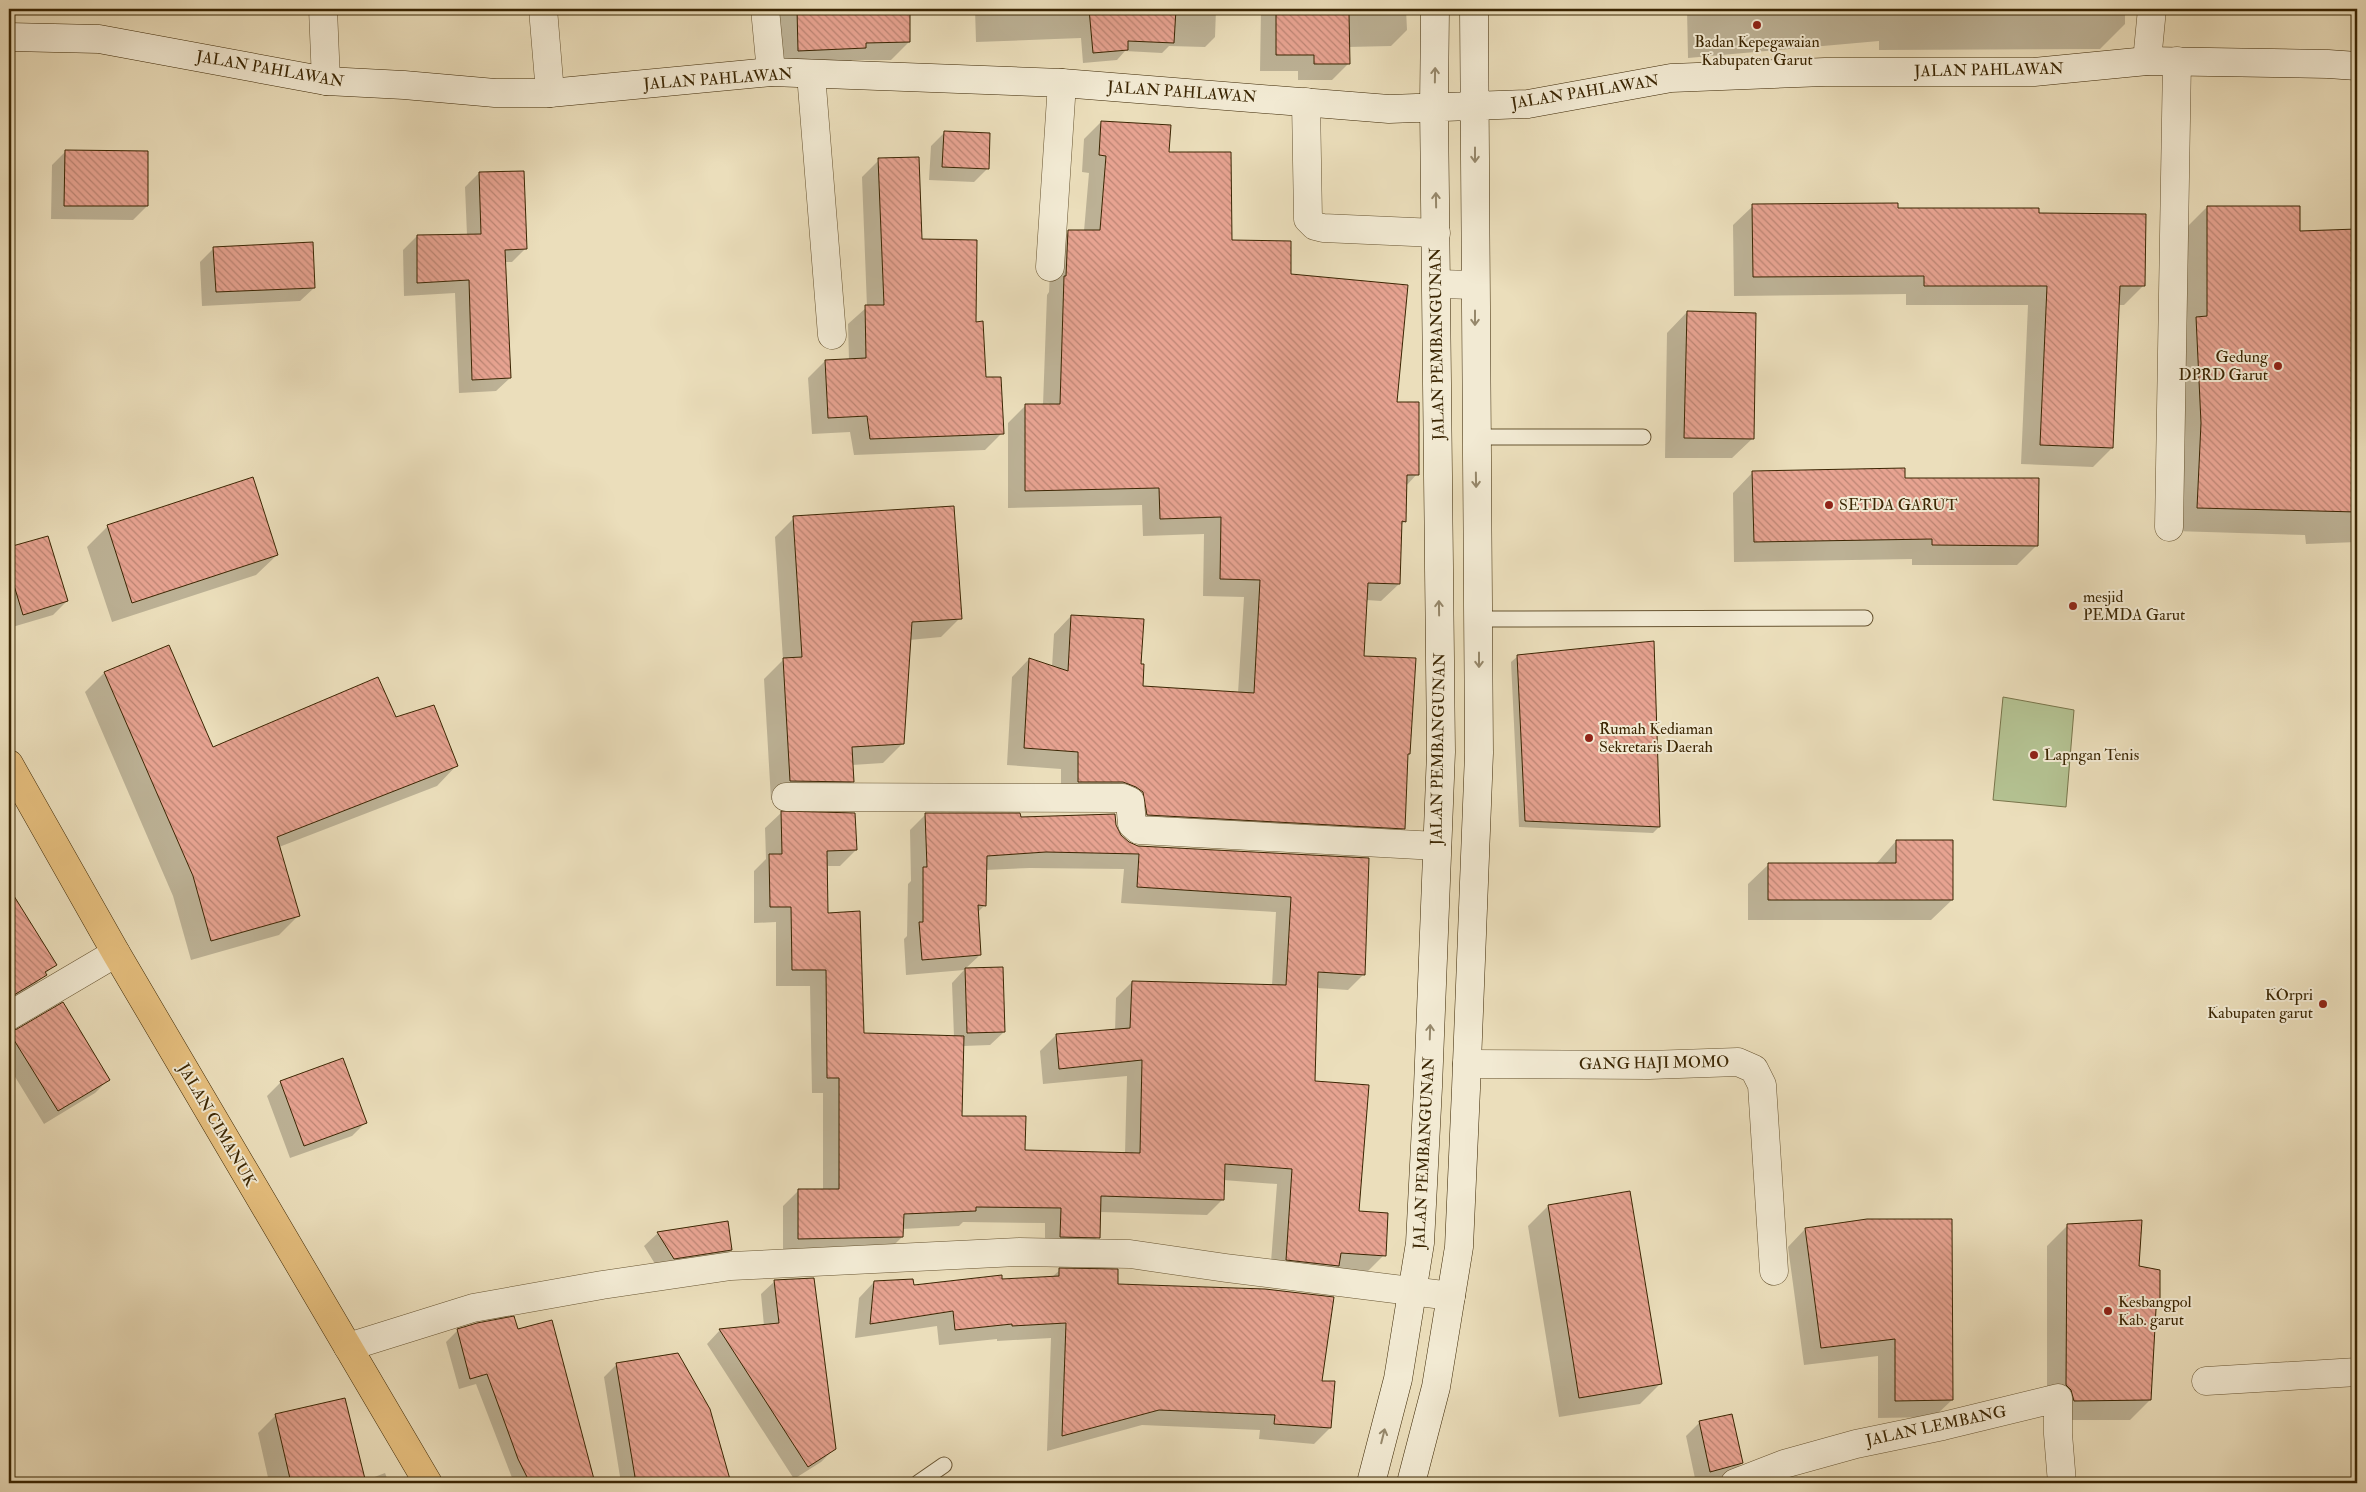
<svg xmlns="http://www.w3.org/2000/svg" width="2366" height="1492" viewBox="0 0 2366 1492" font-family="'IM FELL Double Pica',serif">
	<style>
		.pitch { fill: #b4c292; stroke: #78744a }
		.shadow { fill: #0003; fill-rule: evenodd }
		.building { fill: url(#building-back-hatch); stroke: #3b2603 }
		.lines { fill: none; stroke-linecap: round; stroke-linejoin: round }
		.service-casing { stroke: #675431; stroke-width: 17 }
		.minor-casing { stroke: #675431; stroke-width: 29 }
		.tertiary-casing { stroke: #675431; stroke-width: 29 }
		.secondary-casing { stroke: #3b2603; stroke-width: 29 }
		.primary-casing { stroke: #3b2603; stroke-width: 29 }
		.service { stroke: #f2ead3; stroke-width: 15 }
		.minor { stroke: #f2ead3; stroke-width: 28 }
		.tertiary { stroke: #f2ead3; stroke-width: 28 }
		.secondary { stroke: #f2ead3; stroke-width: 28 }
		.primary { stroke: #e6bf7e; stroke-width: 28 }
		.oneway { stroke: #96886b }
		.poi-dot { fill: #8f2418; stroke: #f2ead3; stroke-width: 2 }
		.labels { text-anchor: middle; dominant-baseline: central; stroke-width: 4; stroke-linejoin: round; paint-order: stroke }
		.poi-label { font-size: 16px; fill: #3b2603; stroke: #f2ead3; text-anchor: start }
		.street-label { font-size: 16px; fill: #3b2603; stroke: #f2ead3 }
	</style>
	<defs>
		<pattern id="building-back-hatch" width="6" height="6" patternUnits="userSpaceOnUse" patternTransform="scale(1.25)"><rect width="6" height="6" fill="#e7a391"/><path d="M-1 5l2 2M0 0l6 6M5-1l2 2" fill="none" stroke="#bc8574"/></pattern>
	</defs>
	<rect width="100%" height="100%" fill="#ebdebb"/>
	<filter id="stains"><feTurbulence type="fractalNoise" baseFrequency=".004" numOctaves="4"/><feColorMatrix values="0 0 0 0 .2 0 0 0 0 .09 0 0 0 0 .02 0 0 0 .5 -.17"/></filter>
	<radialGradient id="worn" r=".72"><stop offset=".6" stop-color="#630" stop-opacity="0"/><stop offset="1" stop-color="#630" stop-opacity=".3"/></radialGradient>
	<!-- pitch -->
	<path class="pitch" d="M 2003,697 L 2074,710 L 2066,807 L 1993,800 Z"/>
	<!-- shadow -->
	<path class="shadow" d="M 779,9 L 909,9 L 909,42 L 891,60 L 852,60 L 847,66 L 781,68 Z
		M 975,9 L 1216,9 L 1215,37 L 1205,47 L 1169,46 L 1162,53 L 1125,51 L 1117,60 L 1083,63 L 1081,38 L 976,42 Z
		M 1261,9 L 1406,9 L 1407,30 L 1391,46 L 1348,47 L 1349,63 L 1332,80 L 1298,80 L 1298,71 L 1260,71 Z
		M 1687,9 L 2125,9 L 2125,24 L 2100,49 L 1879,50 L 1879,41 L 1688,58 Z
		M 1101,122 L 1168,154 L 1231,242 L 1289,275 L 1396,403 L 1417,474 L 1406,486 L 1405,521 L 1400,526 L 1399,584 L 1381,601 L 1366,600 L 1363,657 L 1409,753 L 1407,755 L 1404,828 L 1387,846 L 1130,832 L 1126,810 L 1061,799 L 1061,769 L 1007,765 L 1012,677 L 1029,659 L 1052,667 L 1054,634 L 1071,616 L 1140,665 L 1141,688 L 1238,693 L 1244,597 L 1203,596 L 1204,534 L 1143,536 L 1142,505 L 1008,508 L 1008,423 L 1025,406 L 1043,405 L 1047,295 L 1049,292 L 1051,249 L 1069,232 L 1084,231 L 1089,173 L 1082,172 L 1084,139 Z
		M 944,133 L 987,169 L 974,182 L 929,180 L 931,146 Z
		M 65,152 L 147,206 L 133,220 L 51,219 L 52,165 Z
		M 879,160 L 921,240 L 975,323 L 985,379 L 1002,433 L 985,450 L 854,455 L 850,432 L 812,434 L 808,378 L 825,361 L 849,360 L 848,324 L 867,307 L 862,177 Z
		M 479,173 L 525,249 L 512,262 L 505,262 L 510,378 L 496,391 L 459,393 L 455,293 L 404,296 L 403,250 L 417,236 L 467,235 L 465,187 Z
		M 1753,206 L 2038,214 L 2143,286 L 2124,305 L 2118,305 L 2112,448 L 2093,467 L 2021,464 L 2028,305 L 1906,305 L 1906,294 L 1734,296 L 1733,225 Z
		M 2207,207 L 2299,233 L 2357,230 L 2357,542 L 2306,544 L 2305,535 L 2174,531 L 2183,231 Z
		M 214,248 L 314,288 L 300,301 L 202,306 L 200,262 Z
		M 1687,312 L 1753,438 L 1732,458 L 1665,458 L 1667,333 Z
		M 1753,472 L 1904,479 L 2037,545 L 2017,565 L 1912,565 L 1912,559 L 1734,562 L 1733,493 Z
		M 794,518 L 960,618 L 941,637 L 909,640 L 902,744 L 883,763 L 852,765 L 853,781 L 833,800 L 771,800 L 764,679 L 783,660 L 775,537 Z
		M 108,526 L 277,555 L 256,575 L 112,622 L 87,547 Z
		M 48,537 L 67,601 L 53,615 L 9,628 L 9,549 Z
		M 1518,656 L 1659,827 L 1653,833 L 1519,827 L 1511,662 Z
		M 104,673 L 212,749 L 395,719 L 456,766 L 437,786 L 279,847 L 298,916 L 279,935 L 191,960 L 173,896 L 85,692 Z
		M 781,813 L 856,850 L 840,866 L 826,866 L 827,914 L 863,1034 L 954,1037 L 952,983 L 964,970 L 906,975 L 904,939 L 907,936 L 908,884 L 911,881 L 910,830 L 926,814 L 1115,826 L 1120,836 L 1128,843 L 1138,847 L 1367,859 L 1364,974 L 1348,990 L 1317,988 L 1314,1082 L 1358,1212 L 1384,1255 L 1368,1271 L 1335,1269 L 1270,1275 L 1277,1184 L 1223,1180 L 1223,1199 L 1207,1215 L 1099,1212 L 1098,1237 L 1082,1253 L 1045,1253 L 1045,1223 L 963,1222 L 959,1226 L 902,1229 L 902,1237 L 886,1253 L 783,1254 L 783,1206 L 798,1191 L 823,1190 L 823,1093 L 812,1093 L 810,986 L 776,986 L 776,922 L 754,923 L 754,871 L 766,859 L 765,828 ZM 1030,868 L 1124,869 L 1121,903 L 1276,912 L 1272,986 L 1132,982 L 1116,998 L 1115,1031 L 1056,1035 L 1040,1051 L 1043,1084 L 1127,1076 L 1125,1154 L 1024,1151 L 960,1117 L 963,1046 L 990,1045 L 1004,1032 L 965,969 L 980,955 L 977,913 L 985,905 L 985,870 Z
		M 1896,841 L 1952,900 L 1931,920 L 1748,920 L 1748,884 L 1769,864 L 1876,864 Z
		M 9,891 L 55,964 L 19,1001 L 9,1008 Z
		M 17,1031 L 109,1079 L 95,1093 L 44,1124 L 9,1067 L 9,1033 Z
		M 281,1082 L 366,1122 L 352,1136 L 290,1158 L 267,1096 Z
		M 1548,1206 L 1660,1384 L 1640,1404 L 1559,1417 L 1528,1226 Z
		M 727,1222 L 731,1250 L 717,1264 L 660,1272 L 644,1246 L 658,1233 Z
		M 2068,1225 L 2138,1267 L 2158,1307 L 2155,1310 L 2150,1400 L 2130,1420 L 2054,1420 L 2047,1406 L 2047,1246 Z
		M 1805,1229 L 1952,1400 L 1934,1417 L 1878,1418 L 1878,1356 L 1804,1365 L 1788,1247 Z
		M 1060,1270 L 1117,1285 L 1330,1428 L 1314,1444 L 1259,1439 L 1260,1430 L 1142,1425 L 1047,1451 L 1051,1338 L 997,1341 L 997,1339 L 939,1345 L 937,1326 L 855,1338 L 859,1298 L 874,1282 L 913,1286 L 1052,1277 Z
		M 775,1281 L 835,1448 L 821,1462 L 794,1479 L 707,1344 L 720,1330 L 764,1326 L 761,1294 Z
		M 477,1324 L 517,1330 L 592,1478 L 587,1483 L 514,1483 L 476,1384 L 459,1389 L 446,1342 L 457,1331 Z
		M 617,1364 L 708,1409 L 729,1483 L 621,1483 L 604,1377 Z
		M 276,1415 L 364,1481 L 385,1473 L 389,1483 L 294,1483 L 291,1476 L 269,1482 L 258,1433 Z
		M 1699,1423 L 1742,1463 L 1728,1476 L 1696,1483 L 1686,1436 Z
		M 1576,1480 L 1598,1483 L 1572,1483 Z"/>
	<!-- building -->
	<path class="building" d="M 797,9 L 910,9 L 910,42 L 866,43 L 866,48 L 798,51 Z
		M 1089,9 L 1176,9 L 1174,43 L 1128,41 L 1128,50 L 1093,53 Z
		M 1276,12 L 1349,13 L 1350,64 L 1314,64 L 1314,55 L 1276,55 Z
		M 1101,121 L 1171,125 L 1169,152 L 1231,152 L 1232,240 L 1291,241 L 1291,274 L 1408,285 L 1397,402 L 1419,402 L 1419,475 L 1407,475 L 1406,522 L 1402,521 L 1400,584 L 1368,583 L 1364,656 L 1416,658 L 1410,754 L 1408,754 L 1405,829 L 1147,815 L 1143,792 L 1136,787 L 1123,782 L 1078,782 L 1078,752 L 1024,748 L 1029,658 L 1068,671 L 1071,615 L 1144,619 L 1141,664 L 1144,664 L 1143,686 L 1254,693 L 1260,580 L 1220,579 L 1221,517 L 1160,519 L 1159,488 L 1025,491 L 1025,404 L 1060,404 L 1064,276 L 1066,276 L 1068,230 L 1100,230 L 1106,156 L 1099,155 Z
		M 944,131 L 990,133 L 989,169 L 942,167 Z
		M 65,150 L 148,151 L 148,206 L 64,206 Z
		M 919,157 L 922,239 L 977,240 L 976,322 L 983,321 L 986,377 L 1001,377 L 1004,434 L 870,439 L 867,416 L 828,418 L 825,360 L 866,358 L 865,305 L 884,305 L 878,158 Z
		M 524,171 L 527,249 L 505,250 L 511,378 L 472,380 L 469,280 L 417,283 L 417,235 L 481,234 L 479,172 Z
		M 1898,203 L 1898,208 L 2039,208 L 2039,213 L 2146,214 L 2145,286 L 2120,286 L 2113,448 L 2040,445 L 2047,286 L 1924,286 L 1924,276 L 1753,277 L 1752,204 Z
		M 2207,206 L 2300,206 L 2300,231 L 2357,229 L 2357,512 L 2197,508 L 2201,423 L 2196,317 L 2207,316 Z
		M 313,242 L 315,288 L 216,292 L 213,247 Z
		M 1687,311 L 1756,313 L 1754,439 L 1684,438 Z
		M 1905,468 L 1905,478 L 2039,478 L 2038,546 L 1932,545 L 1932,539 L 1754,542 L 1752,471 Z
		M 253,477 L 278,555 L 132,603 L 107,525 Z
		M 954,506 L 962,619 L 912,622 L 904,744 L 852,747 L 854,782 L 790,781 L 783,658 L 802,657 L 793,516 Z
		M 48,536 L 68,601 L 23,615 L 9,569 L 9,547 Z
		M 1654,641 L 1660,827 L 1525,821 L 1517,655 Z
		M 169,645 L 213,747 L 378,677 L 396,717 L 434,705 L 458,766 L 277,837 L 300,916 L 211,941 L 193,876 L 104,672 Z
		M 781,811 L 855,813 L 857,850 L 827,851 L 828,913 L 860,911 L 864,1033 L 964,1036 L 962,1116 L 1026,1116 L 1025,1150 L 1140,1153 L 1142,1060 L 1059,1069 L 1056,1034 L 1130,1028 L 1132,981 L 1286,985 L 1291,897 L 1137,887 L 1139,854 L 1046,852 L 987,856 L 986,906 L 978,905 L 981,955 L 922,960 L 919,922 L 923,922 L 923,867 L 927,867 L 925,813 L 1020,813 L 1021,817 L 1115,814 L 1116,825 L 1121,835 L 1129,842 L 1138,846 L 1369,858 L 1365,975 L 1318,972 L 1315,1081 L 1369,1085 L 1359,1211 L 1388,1213 L 1386,1256 L 1341,1253 L 1339,1266 L 1286,1260 L 1292,1169 L 1225,1164 L 1224,1200 L 1101,1196 L 1100,1238 L 1060,1237 L 1061,1208 L 976,1207 L 976,1211 L 904,1214 L 903,1237 L 798,1239 L 798,1189 L 839,1189 L 839,1078 L 827,1078 L 826,970 L 792,970 L 791,907 L 770,907 L 769,854 L 782,854 Z
		M 1896,840 L 1953,840 L 1953,900 L 1768,900 L 1768,863 L 1896,863 Z
		M 9,888 L 57,965 L 45,972 L 47,975 L 9,998 Z
		M 1003,967 L 1005,1032 L 967,1033 L 965,968 Z
		M 63,1002 L 110,1080 L 58,1111 L 9,1032 L 17,1029 Z
		M 343,1058 L 367,1123 L 304,1146 L 280,1081 Z
		M 1630,1191 L 1662,1384 L 1579,1398 L 1548,1205 Z
		M 1867,1219 L 1952,1219 L 1953,1400 L 1895,1401 L 1895,1339 L 1821,1348 L 1805,1228 Z
		M 2142,1220 L 2139,1266 L 2160,1270 L 2160,1307 L 2156,1309 L 2151,1400 L 2074,1401 L 2071,1390 L 2066,1385 L 2067,1224 Z
		M 728,1221 L 732,1250 L 674,1259 L 657,1232 Z
		M 1059,1268 L 1118,1269 L 1118,1284 L 1265,1289 L 1334,1297 L 1322,1381 L 1335,1381 L 1331,1428 L 1274,1424 L 1275,1415 L 1159,1410 L 1062,1436 L 1066,1323 L 1012,1326 L 1012,1324 L 955,1330 L 953,1311 L 870,1324 L 874,1281 L 913,1279 L 914,1285 L 1002,1275 L 1002,1279 L 1059,1276 Z
		M 814,1278 L 836,1449 L 808,1467 L 719,1329 L 779,1323 L 774,1280 Z
		M 514,1316 L 518,1329 L 552,1320 L 595,1483 L 530,1483 L 518,1459 L 487,1374 L 470,1379 L 457,1329 L 477,1323 Z
		M 678,1353 L 710,1409 L 731,1483 L 636,1483 L 616,1363 Z
		M 345,1398 L 366,1483 L 291,1483 L 275,1414 Z
		M 1732,1414 L 1743,1463 L 1710,1472 L 1699,1421 Z"/>
	<g class="lines">
		<!-- service casing -->
		<g class="service-casing">
			<path id="service" d="M 1476,437 L 1643,437
				M 1479,619 L 1865,618
				M 918,1483 L 944,1465"/>
		</g>
		<!-- minor casing -->
		<g class="minor-casing">
			<path id="minor" d="M 323,9 L 326,81
				M 543,9 L 550,93
				M 765,9 L 771,72
				M 2147,61 L 2152,9
				M 811,74 L 832,335
				M 1306,102 L 1308,219 L 1315,226 L 1323,228 L 1436,233
				M 1050,267 L 1062,83
				M 2169,527 L 2177,61
				M 786,797 L 1123,798 L 1130,801 L 1132,824 L 1139,830 L 1437,846
				M 9,1016 L 116,953
				M 1467,1064 L 1649,1065 L 1738,1062 L 1754,1069 L 1762,1085 L 1774,1271
				M 348,1347 L 473,1308 L 602,1285 L 731,1266 L 1019,1252 L 1130,1254 L 1226,1268 L 1451,1296
				M 2206,1381 L 2357,1372
				M 1735,1483 L 1784,1464 L 1856,1444 L 1943,1426 L 2058,1398 L 2058,1434 L 2062,1483"/>
		</g>
		<!-- tertiary casing -->
		<g class="tertiary-casing">
			<path id="tertiary" d="M 1437,284 L 1475,285"/>
		</g>
		<!-- secondary casing -->
		<g class="secondary-casing">
			<path id="secondary" d="M 9,37 L 99,39 L 326,81 L 404,85 L 495,93 L 550,93 L 771,72 L 1062,83 L 1389,109 L 1528,104 L 1671,78 L 1825,72 L 2034,72 L 2147,61 L 2328,64 L 2357,66
				M 1371,1483 L 1398,1379 L 1420,1243 L 1428,1087 L 1441,752 L 1434,106 L 1435,9
				M 1411,1483 L 1436,1387 L 1459,1247 L 1466,1089 L 1479,753 L 1474,9"/>
		</g>
		<!-- primary casing -->
		<g class="primary-casing">
			<path id="primary" d="M 9,764 L 116,953 L 428,1483"/>
		</g>
		<!-- service -->
		<use href="#service" class="service"/>
		<!-- minor -->
		<use href="#minor" class="minor"/>
		<!-- tertiary -->
		<use href="#tertiary" class="tertiary"/>
		<!-- secondary -->
		<use href="#secondary" class="secondary"/>
		<!-- primary -->
		<use href="#primary" class="primary"/>
	</g>
	<!-- one-way arrows -->
	<defs><path id="oneway-shaft" d="M-6 0H5M1.5-3L5.5 0L1.5 3" fill="none" stroke-width="1.6" stroke-linecap="round" stroke-linejoin="round" transform="scale(1.25)"/></defs>
	<g class="oneway">
		<use href="#oneway-shaft" transform="translate(1435 75) rotate(-89)"/>
		<use href="#oneway-shaft" transform="translate(1475 155) rotate(90)"/>
		<use href="#oneway-shaft" transform="translate(1436 200) rotate(-91)"/>
		<use href="#oneway-shaft" transform="translate(1475 318) rotate(90)"/>
		<use href="#oneway-shaft" transform="translate(1476 480) rotate(89)"/>
		<use href="#oneway-shaft" transform="translate(1439 608) rotate(-91)"/>
		<use href="#oneway-shaft" transform="translate(1479 660) rotate(90)"/>
		<use href="#oneway-shaft" transform="translate(1430 1032) rotate(-88)"/>
		<use href="#oneway-shaft" transform="translate(1383 1436) rotate(-76)"/>
	</g>
	<!-- markers -->
	<g class="poi-dot">
		<circle cx="1757" cy="25" r="5"/>
		<circle cx="2278" cy="366" r="5"/>
		<circle cx="1829" cy="505" r="5"/>
		<circle cx="2073" cy="606" r="5"/>
		<circle cx="1589" cy="738" r="5"/>
		<circle cx="2034" cy="755" r="5"/>
		<circle cx="2323" cy="1004" r="5"/>
		<circle cx="2108" cy="1311" r="5"/>
	</g>
	<g class="labels">
		<!-- poi labels -->
		<g class="poi-label">
			<text x="1757" y="42" text-anchor="middle">Badan Kepegawaian<tspan x="1757" dy="18">Kabupaten Garut</tspan></text>
			<text x="2268" y="357" text-anchor="end">Gedung<tspan x="2268" dy="18">DPRD Garut</tspan></text>
			<text x="1839" y="505">SETDA GARUT</text>
			<text x="2083" y="597">mesjid<tspan x="2083" dy="18">PEMDA Garut</tspan></text>
			<text x="1599" y="729">Rumah Kediaman<tspan x="1599" dy="18">Sekretaris Daerah</tspan></text>
			<text x="2044" y="755">Lapngan Tenis</text>
			<text x="2313" y="995" text-anchor="end">KOrpri<tspan x="2313" dy="18">Kabupaten garut</tspan></text>
			<text x="2118" y="1302">Kesbangpol<tspan x="2118" dy="18">Kab. garut</tspan></text>
		</g>
		<!-- street labels -->
		<g class="street-label">
			<text transform="translate(270 69) rotate(10)">JALAN PAHLAWAN</text>
			<text transform="translate(1989 70) rotate(-1)">JALAN PAHLAWAN</text>
			<text transform="translate(718 79) rotate(-4)">JALAN PAHLAWAN</text>
			<text transform="translate(1182 92) rotate(4)">JALAN PAHLAWAN</text>
			<text transform="translate(1585 92) rotate(-9)">JALAN PAHLAWAN</text>
			<text transform="translate(1437 344) rotate(-91)">JALAN PEMBANGUNAN</text>
			<text transform="translate(1438 749) rotate(-89)">JALAN PEMBANGUNAN</text>
			<text transform="translate(1654 1063) rotate(-1)">GANG HAJI MOMO</text>
			<text transform="translate(217 1125) rotate(60)">JALAN CIMANUK</text>
			<text transform="translate(1424 1153) rotate(-87)">JALAN PEMBANGUNAN</text>
			<text transform="translate(1936 1426) rotate(-12)">JALAN LEMBANG</text>
		</g>
	</g>
	<!-- margin -->
	<rect width="2366" height="1492" fill="none" stroke="#ebdebb" stroke-width="30"/>
	<rect x="10" y="10" width="2346" height="1472" fill="none" stroke="#3b2603" stroke-width="2.5"/>
	<rect x="15" y="15" width="2336" height="1462" fill="none" stroke="#3b2603"/>
	<rect width="100%" height="100%" filter="url(#stains)"/>
	<rect width="100%" height="100%" fill="url(#worn)"/>
</svg>
